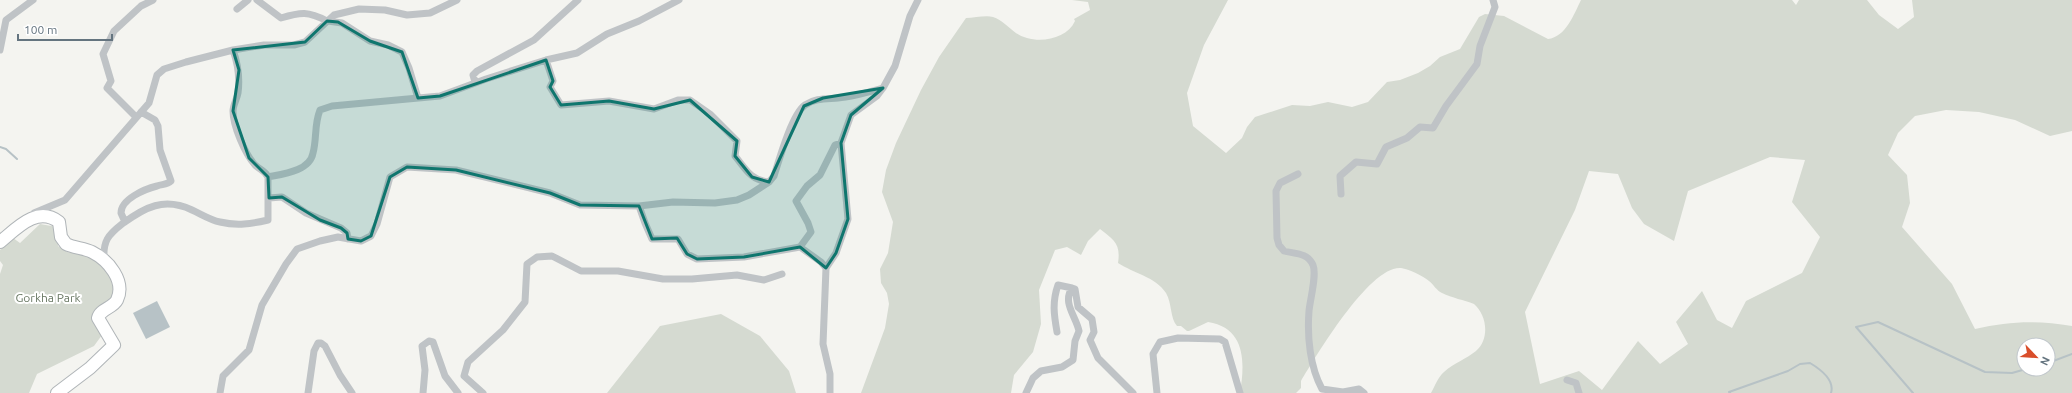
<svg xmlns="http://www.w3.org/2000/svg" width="2072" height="393" viewBox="0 0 2072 393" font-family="Ubuntu,sans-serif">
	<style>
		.green { fill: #d5dad1; fill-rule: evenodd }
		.water { fill: #b7c2c6 }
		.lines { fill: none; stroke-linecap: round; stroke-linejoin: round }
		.stream { stroke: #b7c2c6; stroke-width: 2 }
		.primary-casing { stroke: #b0b5b8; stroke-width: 14 }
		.street { stroke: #bfc3c6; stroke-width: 7 }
		.primary { stroke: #fff; stroke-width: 12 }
		.marked { fill: #0f766e; fill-opacity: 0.2; stroke: #0f766e; stroke-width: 3; stroke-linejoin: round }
		.labels { text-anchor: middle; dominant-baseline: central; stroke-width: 4; stroke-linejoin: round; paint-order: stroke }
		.park-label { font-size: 12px; fill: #687763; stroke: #fff }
	</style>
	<rect width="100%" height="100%" fill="#f4f4f0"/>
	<!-- green -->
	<path class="green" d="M 1072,0 L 1228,0 L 1204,45 L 1187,93 L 1193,126 L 1226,153 L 1242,138 L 1247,127 L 1255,117 L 1292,105 L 1310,106 L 1328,102 L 1352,107 L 1368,102 L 1387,82 L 1400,80 L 1418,73 L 1430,66 L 1440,57 L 1460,49 L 1479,17 L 1485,14 L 1504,16 L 1548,39 C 1566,37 1574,14 1581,0 L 1792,0 L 1796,5 L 1799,0 L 1867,0 L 1879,15 L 1898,29 L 1914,17 L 1912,0 L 2072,0 L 2072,131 L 2050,136 L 2015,120 L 1979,112 L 1946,110 L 1915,116 L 1898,133 L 1888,155 L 1907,175 L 1910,203 L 1902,227 L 1952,284 L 1975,329 C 2009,321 2038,320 2072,326 L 2072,393 L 1431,393 C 1435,386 1438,377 1444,372 C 1454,363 1466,359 1476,351 C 1490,339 1487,315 1474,304 C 1464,300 1452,298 1442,293 C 1437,291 1433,284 1429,281 C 1423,276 1409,269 1401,268 C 1370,265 1316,356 1301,381 L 1301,388 L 1296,393 L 1240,393 C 1245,363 1246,328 1208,322 L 1189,331 L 1187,331 L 1181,326 L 1177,326 C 1170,318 1172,303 1166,293 C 1156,277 1133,273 1118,263 C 1121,244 1114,240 1100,229 L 1088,241 L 1081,255 L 1067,247 L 1055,250 L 1039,290 L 1041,324 L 1033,352 L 1014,375 L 1011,393 L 861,393 L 885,328 L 889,304 L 887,293 L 881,283 L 880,269 L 888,253 L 893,222 L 882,192 L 886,170 L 896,143 L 921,90 L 939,57 L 966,18 C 974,18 986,15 993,17 C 1002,20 1009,28 1016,33 C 1033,45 1066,41 1075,21 L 1074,19 L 1090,10 L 1088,2 ZM 1770,157 L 1805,160 L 1792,202 L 1820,237 L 1802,273 L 1746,301 L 1732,328 L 1717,320 L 1702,291 L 1676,322 L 1688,344 L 1660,364 L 1638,341 L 1602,390 L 1579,371 L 1540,384 L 1525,312 L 1575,210 L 1589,171 L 1618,174 L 1632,208 L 1644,224 L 1674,241 L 1688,191 ZM 2024,345 L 2048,345 L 2048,369 L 2024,369 Z
		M 40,224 L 57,227 L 58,246 L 67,252 L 96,258 C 99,264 103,266 107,270 C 113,276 114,288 115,296 L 92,317 L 102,335 L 94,346 L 37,374 L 29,393 L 0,393 L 0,274 L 3,265 L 0,261 L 0,250 L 13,238 L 20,243 Z
		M 721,314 L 760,336 L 789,371 L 796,393 L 607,393 L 660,326 Z"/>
	<!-- water -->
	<path class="water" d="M 157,301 L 170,327 L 146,339 L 133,313 Z"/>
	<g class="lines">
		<!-- stream -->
		<path class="stream" d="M 0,147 L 6,149 L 17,159
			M 2048,363 L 2072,354
			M 1730,393 L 1729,392 L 1788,371 L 1800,364 L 1810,363 C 1820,369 1835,380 1831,393
			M 1913,393 L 1856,327 L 1878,322 L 1985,372 L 2012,373 L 2026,369"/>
		<!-- primary casing -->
		<g class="primary-casing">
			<path id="primary" d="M 0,242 C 16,229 37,205 59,222 L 61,237 L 66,244 C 74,248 84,248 92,252 C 108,260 126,281 117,300 C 113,308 100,309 98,318 L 114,345 L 90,368 L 57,393"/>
		</g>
		<!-- street -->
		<path class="street" d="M 257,0 L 281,18 C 301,12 308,11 327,21
			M 237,9 L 248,0
			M 328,21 L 342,23 L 370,41 L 388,45 L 402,52 L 409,68 L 418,98
			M 0,50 L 6,20 L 33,0
			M 233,50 C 238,64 240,78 238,93 C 237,99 233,105 233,111 C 233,126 245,154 255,165 C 260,170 265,170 268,177
			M 546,60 L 553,81 L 550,87 L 561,105 L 609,101 L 654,109 L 678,100 L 690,100 L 710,114 L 737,141 L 735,156 C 746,169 750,180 769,182
			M 475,82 L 473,75 L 477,71 L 534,40 L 578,0
			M 136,117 L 107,88 L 111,81 L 103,54 L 114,31 L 141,6 L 153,0
			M 1298,174 L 1280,183 L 1276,191 L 1277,238 L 1279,245 L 1284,251 C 1294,254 1307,252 1313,265 C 1317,275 1310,300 1309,311 C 1307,337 1310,367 1322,389 L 1343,392 L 1359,389 L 1364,393
			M 1341,194 L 1340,176 L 1356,162 L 1377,164 L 1386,147 L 1407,138 L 1420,127 L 1433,128 L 1446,106 L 1477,64 L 1480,46 L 1495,7 L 1493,0
			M 269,198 L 282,197 L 306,213 L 341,228 L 347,233 L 348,239
			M 639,206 L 645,223 L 652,239 L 678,239 L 687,254 L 697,259 L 744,257 L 800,247 L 821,262 L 826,268
			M 33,218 L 34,213 L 65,200 L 149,103 L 157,75 L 164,69 L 186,62 L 233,50 L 264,45 L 294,45 L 305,42 L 334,15 L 359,9 L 385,10 L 407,15 L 430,13 L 457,0
			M 125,222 L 121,213 C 121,199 145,189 157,186 C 162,184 167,185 171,181 L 160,150 L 158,126 L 155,120 L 141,112
			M 800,247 L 811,232 L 808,223 L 796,201 L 807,186 L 820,175 L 835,145 L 841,143
			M 104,259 C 103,241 108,235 122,224 C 145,207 164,197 192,210 C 201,214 210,220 220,222 C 237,226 251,224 268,220 L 268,177 C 283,174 310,171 313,153 C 317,138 314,125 320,110 L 332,106 L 440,96 L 486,79 L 546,60 L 577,53 L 607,34 L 639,21 L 679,0
			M 1057,332 C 1054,315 1052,302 1058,285 L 1072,288
			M 1567,380 L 1576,383 L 1579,393
			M 220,393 L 223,376 L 249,350 L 262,305 L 286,264 L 297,249 L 320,241 L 338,237 L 361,241 L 371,236 L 377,224 L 390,177 L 407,167 L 456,170 L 550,193 L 580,205 L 639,206 L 673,202 L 715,203 L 737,200 L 749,195 L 769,182 L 774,176 C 779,160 792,114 805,105 C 815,98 826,99 838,98 C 853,97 869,92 883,88
			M 308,393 L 314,351 L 318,343 L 321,343 L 325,346 L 340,375 L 352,393
			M 423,393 L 425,370 L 422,346 L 429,341 L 433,342 L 445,376 L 458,393
			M 483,393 L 464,376 L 468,362 L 503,330 L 525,302 L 527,264 L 537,257 L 552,256 L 581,271 L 618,271 L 663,279 L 692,279 L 737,275 L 764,280 L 782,274
			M 830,393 L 830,374 L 823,344 L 826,268 L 836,253 L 848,219 L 841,143 L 851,115 L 877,96 L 883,88 L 895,66 L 910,16 L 918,0
			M 1026,393 L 1033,378 L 1041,371 L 1062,367 L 1073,360 L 1075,341 L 1079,331 C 1076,316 1062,303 1072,288 L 1075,289 L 1078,307 L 1092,319 L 1094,332 L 1090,340 L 1098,358 L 1133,393
			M 1157,393 L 1153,354 L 1160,342 L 1178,338 L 1220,339 L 1225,342 L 1240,393"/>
		<!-- primary -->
		<use href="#primary" class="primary"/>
	</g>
	<!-- marked area -->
	<path class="marked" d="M 327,21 L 338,22 L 370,41 L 402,52 L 418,98 L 440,96 L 546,60 L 553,81 L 550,87 L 561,105 L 609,101 L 654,109 L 690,100 L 737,141 L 735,156 L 752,177 L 769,182 L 804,106 L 823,98 L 883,88 L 851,115 L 841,143 L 848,219 L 836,253 L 826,268 L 800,247 L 744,257 L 697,259 L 687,254 L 677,238 L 652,239 L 639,206 L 580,205 L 550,193 L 456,170 L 407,167 L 390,177 L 371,236 L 361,241 L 348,239 L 347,233 L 341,228 L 320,220 L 282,197 L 269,198 L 268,177 L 249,158 L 233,111 L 239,70 L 233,50 L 305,42 Z"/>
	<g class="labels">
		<!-- park labels -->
		<g class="park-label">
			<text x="48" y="297">Gorkha Park</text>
		</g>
	</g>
	<!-- north arrow -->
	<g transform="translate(2036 357) rotate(115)"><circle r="19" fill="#ffffff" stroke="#c1c7cc"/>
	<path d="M0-3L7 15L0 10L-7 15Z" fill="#d94e2b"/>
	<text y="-6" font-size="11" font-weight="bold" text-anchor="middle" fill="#64747f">N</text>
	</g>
	<!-- scale -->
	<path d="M18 34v6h94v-6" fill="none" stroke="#64747f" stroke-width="2"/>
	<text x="24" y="34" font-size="12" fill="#64747f" stroke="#ffffff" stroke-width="3" paint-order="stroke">100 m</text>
</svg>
